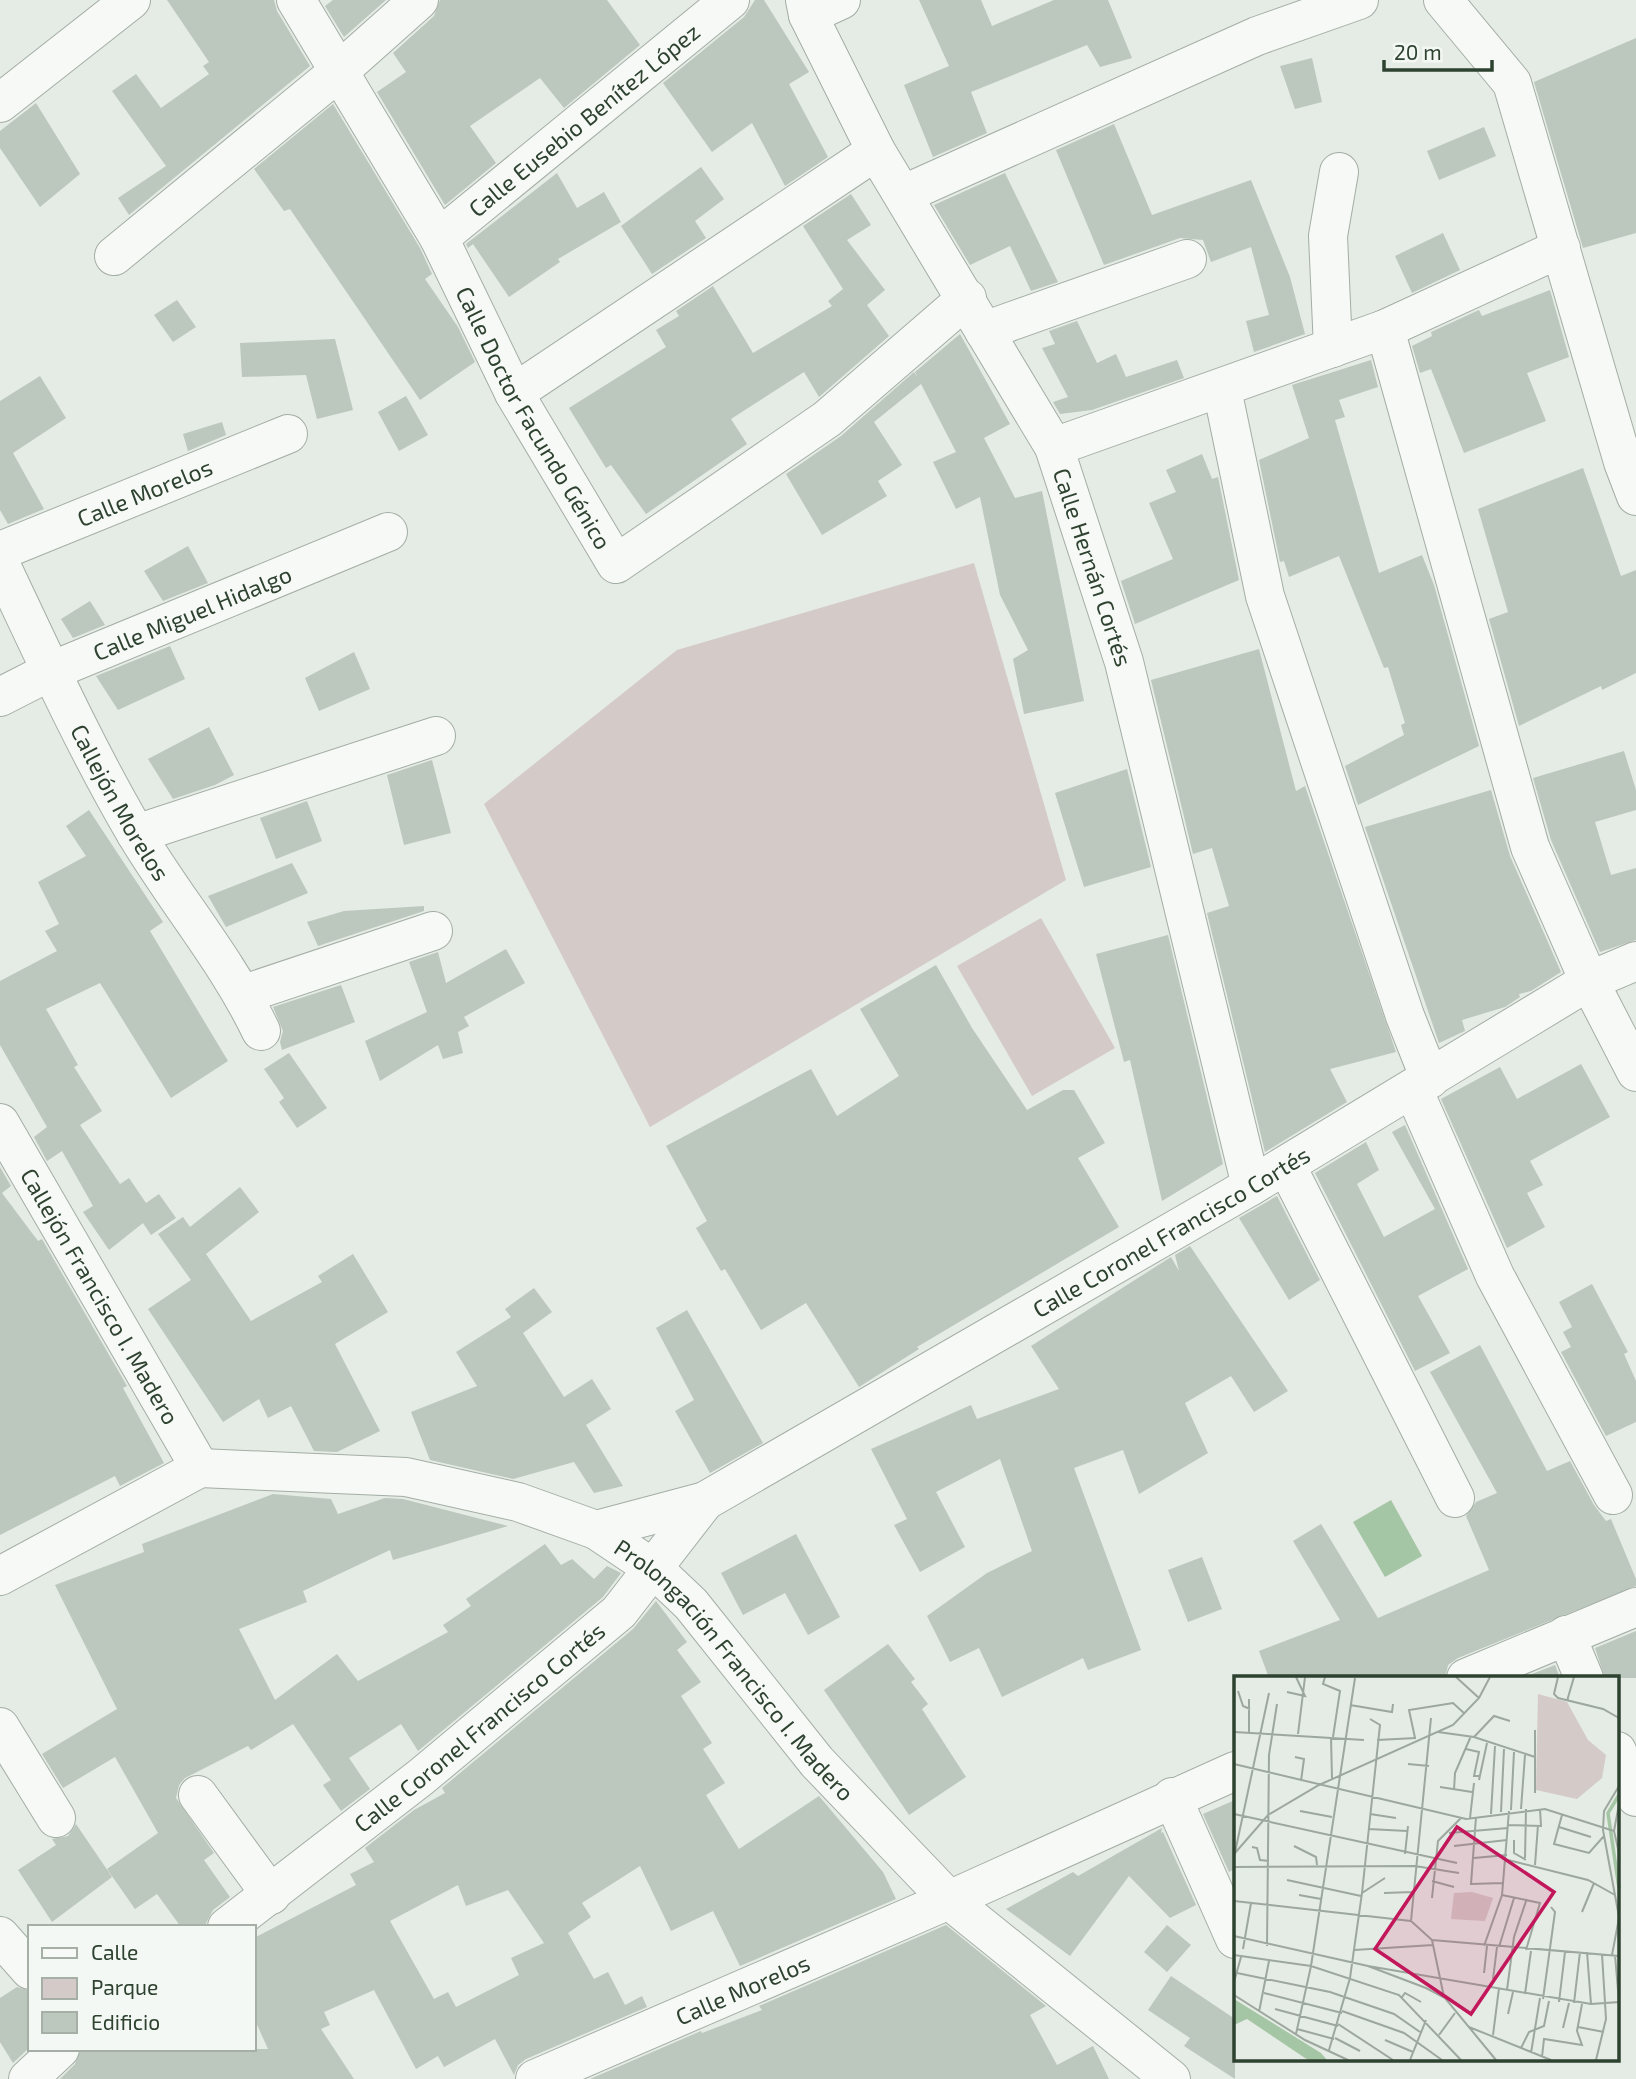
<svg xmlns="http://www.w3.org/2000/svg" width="1636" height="2079" viewBox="0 0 1636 2079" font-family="'Exo 2',sans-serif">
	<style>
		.green { fill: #d4cac7 }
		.water { fill: #a5c6a4 }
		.building { fill: #bcc7bd; fill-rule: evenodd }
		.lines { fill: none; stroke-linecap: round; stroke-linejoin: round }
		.minor-casing { stroke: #a3aea4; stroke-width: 40 }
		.minor { stroke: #f7f9f7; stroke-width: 38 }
		.labels { text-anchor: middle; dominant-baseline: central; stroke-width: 6; stroke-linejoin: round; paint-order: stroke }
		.street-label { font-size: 23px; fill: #2e4230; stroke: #f4f8f4 }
		.inset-river { fill: none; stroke: #a5c6a4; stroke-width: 3.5 }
		.inset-road { fill: none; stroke: #9ca79d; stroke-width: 2 }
		.view { fill: #c2185b; fill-opacity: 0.15; stroke: #c2185b; stroke-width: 3.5 }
		.inset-edge { fill: none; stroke: #2e4230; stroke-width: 3.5 }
	</style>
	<rect width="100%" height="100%" fill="#e5ebe5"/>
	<!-- green -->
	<path class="green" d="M 974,563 L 1066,880 L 650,1127 L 484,804 L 677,650 Z
		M 1041,918 L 1115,1048 L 1032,1096 L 957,966 Z"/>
	<!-- water -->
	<path class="water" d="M 1391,1500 L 1422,1556 L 1385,1577 L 1353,1522 Z"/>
	<!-- building -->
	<path class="building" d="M 167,0 L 274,0 L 277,11 L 310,66 L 129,215 L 118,198 L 166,166 L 112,91 L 136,74 L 161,108 L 209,74 L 203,66 L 209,62 Z
		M 333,0 L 386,0 L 344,37 L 325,6 Z
		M 440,0 L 607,0 L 640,45 L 564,108 L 540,78 L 470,126 L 496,163 L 445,205 L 377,92 L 406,72 L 393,53 L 434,16 Z
		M 755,0 L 764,0 L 809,72 L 789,84 L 828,157 L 785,186 L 752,123 L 712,152 L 663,83 L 744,17 Z
		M 919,0 L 981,0 L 992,26 L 1054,0 L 1108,0 L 1132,58 L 1100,67 L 1087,45 L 971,92 L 987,133 L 933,157 L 904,85 L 949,66 Z
		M 1636,38 L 1636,233 L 1583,248 L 1534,82 Z
		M 1312,58 L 1322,102 L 1295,109 L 1280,66 Z
		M 36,103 L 80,174 L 40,207 L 0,148 L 0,131 Z
		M 333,104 L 420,248 L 432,274 L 425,279 L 458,327 L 475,362 L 420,400 L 290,209 L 284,211 L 254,169 Z
		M 1114,124 L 1152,215 L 1251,180 L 1290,277 L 1305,334 L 1254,352 L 1246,321 L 1269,315 L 1251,247 L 1211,262 L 1203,240 L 1180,238 L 1104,265 L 1056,150 Z
		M 1484,127 L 1496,156 L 1439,180 L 1427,151 Z
		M 701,167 L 724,199 L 695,221 L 706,238 L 652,274 L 621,226 Z
		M 557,173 L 577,208 L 604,192 L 621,222 L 558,259 L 560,262 L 509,297 L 473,244 L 468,248 L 466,244 Z
		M 1005,173 L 1058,282 L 1031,291 L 1010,246 L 970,265 L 934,205 Z
		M 851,194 L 871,225 L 847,240 L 885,290 L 867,305 L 889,336 L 819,397 L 804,372 L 731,419 L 747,444 L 646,514 L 611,465 L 606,468 L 569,408 L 666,347 L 656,330 L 679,316 L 676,311 L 713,286 L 753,353 L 832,306 L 828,301 L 843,289 L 803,226 Z
		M 1443,233 L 1460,270 L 1412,293 L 1395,256 Z
		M 1550,290 L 1569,357 L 1527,373 L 1546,421 L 1464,453 L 1431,369 L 1420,373 L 1412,346 L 1432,336 L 1431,332 L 1479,310 L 1482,316 Z
		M 177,300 L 196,327 L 173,342 L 154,315 Z
		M 1077,321 L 1097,363 L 1116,354 L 1126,377 L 1177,360 L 1184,378 L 1092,410 L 1060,414 L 1053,402 L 1068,397 L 1042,348 L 1055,344 L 1049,331 Z
		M 960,334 L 1010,424 L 984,438 L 1015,498 L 1042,491 L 1084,701 L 1024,714 L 1013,659 L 1028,650 L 1000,595 L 980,497 L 956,509 L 933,462 L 956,452 L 921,384 L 874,422 L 902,465 L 878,481 L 887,496 L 822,535 L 786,474 L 841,436 L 914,372 L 918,378 L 915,372 Z
		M 335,339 L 353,410 L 317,419 L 306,375 L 242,377 L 240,343 Z
		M 1371,360 L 1378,387 L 1339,400 L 1345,417 L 1335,420 L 1379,573 L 1422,555 L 1434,585 L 1479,746 L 1358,805 L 1345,766 L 1404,735 L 1401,725 L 1405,723 L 1388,667 L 1384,668 L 1339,556 L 1289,577 L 1284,561 L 1280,562 L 1259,460 L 1309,438 L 1292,385 Z
		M 40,376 L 66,418 L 13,453 L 44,509 L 8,524 L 0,510 L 0,401 Z
		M 406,396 L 428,435 L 399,451 L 378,412 Z
		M 222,422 L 226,435 L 188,451 L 183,434 Z
		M 1202,454 L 1212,479 L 1218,477 L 1239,580 L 1135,624 L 1121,581 L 1173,559 L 1149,503 L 1176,492 L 1166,470 Z
		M 1583,468 L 1621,576 L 1636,570 L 1636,673 L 1602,690 L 1601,686 L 1519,726 L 1489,619 L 1508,612 L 1478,509 Z
		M 188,546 L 208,583 L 163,601 L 144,571 Z
		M 90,601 L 105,625 L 73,638 L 61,619 Z
		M 170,646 L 185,679 L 118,710 L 96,676 Z
		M 1259,649 L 1296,791 L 1305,786 L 1396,1052 L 1330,1069 L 1347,1102 L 1265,1152 L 1207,913 L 1229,906 L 1212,848 L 1193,854 L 1151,680 Z
		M 354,652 L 370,689 L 319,711 L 305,678 Z
		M 209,727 L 234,775 L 215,785 L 173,799 L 148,759 Z
		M 1624,751 L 1636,790 L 1636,810 L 1595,822 L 1611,875 L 1636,868 L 1636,940 L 1600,952 L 1551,840 L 1533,778 Z
		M 432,760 L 451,833 L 404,845 L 387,775 Z
		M 1127,769 L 1151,867 L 1084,887 L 1055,793 Z
		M 1491,790 L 1510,856 L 1561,972 L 1531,991 L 1519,994 L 1520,997 L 1505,1007 L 1462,1020 L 1465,1031 L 1439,1043 L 1365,827 Z
		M 307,801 L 322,841 L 276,859 L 260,818 Z
		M 89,810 L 163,922 L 150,931 L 228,1061 L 171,1098 L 100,983 L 46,1009 L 78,1065 L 74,1067 L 102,1111 L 80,1125 L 120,1184 L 129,1178 L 146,1203 L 159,1194 L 176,1218 L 151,1235 L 143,1223 L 109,1250 L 83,1212 L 93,1206 L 62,1151 L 47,1161 L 34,1137 L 47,1127 L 0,1045 L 0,981 L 57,951 L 45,931 L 59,924 L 38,882 L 86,856 L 66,826 Z
		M 292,863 L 308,893 L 226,927 L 208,896 Z
		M 424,906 L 424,911 L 318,946 L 307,922 L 344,911 Z
		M 1168,935 L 1223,1164 L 1162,1201 L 1130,1060 L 1124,1062 L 1096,954 Z
		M 506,949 L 525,983 L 464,1017 L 469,1026 L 458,1032 L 463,1053 L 443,1059 L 438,1045 L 380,1081 L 365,1041 L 427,1012 L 409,962 L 438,952 L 446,983 Z
		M 936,965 L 972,1028 L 1027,1110 L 1063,1090 L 1074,1090 L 1105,1143 L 1078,1158 L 1119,1227 L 917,1347 L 919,1349 L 859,1387 L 806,1303 L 761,1330 L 725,1269 L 721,1271 L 696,1228 L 707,1221 L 666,1146 L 811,1069 L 837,1116 L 899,1076 L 860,1009 Z
		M 341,985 L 355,1022 L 282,1050 L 280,1042 L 283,1031 L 273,1007 Z
		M 289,1053 L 327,1108 L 297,1128 L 279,1102 L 284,1098 L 264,1069 Z
		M 1581,1064 L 1610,1117 L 1530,1161 L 1543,1185 L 1527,1193 L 1545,1227 L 1507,1248 L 1441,1099 L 1500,1067 L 1517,1099 Z
		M 1405,1125 L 1468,1269 L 1418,1296 L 1450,1353 L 1415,1371 L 1315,1173 L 1366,1142 L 1379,1170 L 1357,1184 L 1384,1237 L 1435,1209 L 1392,1132 Z
		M 0,1167 L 11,1186 L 2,1193 L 38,1241 L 42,1239 L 127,1386 L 123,1388 L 164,1463 L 120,1486 L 115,1476 L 0,1535 Z
		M 240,1187 L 259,1212 L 206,1254 L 251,1321 L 322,1282 L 318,1276 L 353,1254 L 388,1312 L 335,1344 L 380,1431 L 337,1452 L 314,1451 L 291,1406 L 268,1418 L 259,1399 L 223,1422 L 148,1309 L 191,1280 L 158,1234 L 183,1217 L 190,1227 Z
		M 1277,1196 L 1320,1280 L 1289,1300 L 1239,1218 Z
		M 1190,1246 L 1288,1391 L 1254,1412 L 1231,1376 L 1185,1403 L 1208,1453 L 1139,1494 L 1123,1450 L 1074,1468 L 1141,1650 L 1088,1670 L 1083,1658 L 1002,1697 L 979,1648 L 950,1662 L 927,1616 L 987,1573 L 1032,1551 L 1000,1459 L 936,1492 L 965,1547 L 920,1572 L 894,1525 L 907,1519 L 871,1449 L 971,1405 L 977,1419 L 1059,1389 L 1031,1346 L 1171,1257 L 1179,1271 L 1175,1255 Z
		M 1592,1284 L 1628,1352 L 1624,1354 L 1636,1381 L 1636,1422 L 1606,1436 L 1561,1352 L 1571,1347 L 1563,1332 L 1572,1327 L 1559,1302 Z
		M 534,1288 L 552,1312 L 523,1333 L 564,1397 L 592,1379 L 611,1409 L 586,1425 L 623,1486 L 594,1493 L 574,1462 L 513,1479 L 430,1460 L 411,1412 L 477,1386 L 456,1352 L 511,1317 L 505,1309 Z
		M 687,1310 L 763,1443 L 710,1473 L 675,1411 L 694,1400 L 656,1328 Z
		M 1480,1345 L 1547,1471 L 1570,1461 L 1594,1505 L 1606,1521 L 1611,1519 L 1636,1579 L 1636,1586 L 1458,1658 L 1448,1665 L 1445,1678 L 1269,1678 L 1259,1651 L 1340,1620 L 1293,1541 L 1321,1524 L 1378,1618 L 1489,1570 L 1466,1516 L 1476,1502 L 1497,1493 L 1430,1372 Z
		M 273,1494 L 331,1499 L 338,1514 L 385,1498 L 403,1499 L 508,1526 L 393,1560 L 390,1550 L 303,1591 L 307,1602 L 239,1629 L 275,1700 L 337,1654 L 358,1681 L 448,1632 L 443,1625 L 471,1606 L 466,1599 L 545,1544 L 561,1565 L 572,1559 L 594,1579 L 607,1566 L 621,1573 L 603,1597 L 418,1751 L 401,1724 L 349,1758 L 370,1789 L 341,1811 L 323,1785 L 331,1780 L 293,1724 L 251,1750 L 248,1746 L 185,1778 L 179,1785 L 176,1798 L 214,1853 L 204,1860 L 230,1897 L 213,1910 L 204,1927 L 181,1927 L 157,1894 L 135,1909 L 107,1869 L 158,1833 L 115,1757 L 63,1788 L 42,1754 L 117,1709 L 55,1585 L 144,1552 L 142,1544 Z
		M 796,1534 L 840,1617 L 808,1635 L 785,1593 L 743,1615 L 721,1573 Z
		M 1202,1557 L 1222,1609 L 1188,1622 L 1168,1570 Z
		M 656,1601 L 687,1642 L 677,1650 L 701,1682 L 681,1696 L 712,1743 L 703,1749 L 725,1783 L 706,1795 L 739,1849 L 819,1796 L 883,1872 L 896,1899 L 740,1966 L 713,1911 L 671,1931 L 640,1866 L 582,1903 L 591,1917 L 568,1933 L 594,1979 L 608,1972 L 625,2005 L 642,1996 L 647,2007 L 526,2059 L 518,2065 L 514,2075 L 495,2039 L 444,2067 L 438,2056 L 416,2069 L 374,1990 L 324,2012 L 330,2025 L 321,2029 L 354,2079 L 60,2079 L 75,2064 L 81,2049 L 268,2049 L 254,2018 L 254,1938 L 356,1885 L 350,1874 L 374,1862 L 365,1848 L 414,1810 L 445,1793 L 442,1788 L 633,1629 ZM 458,1885 L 466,1906 L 508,1890 L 544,1943 L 511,1958 L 519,1975 L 456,2007 L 448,1992 L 434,1999 L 390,1921 Z
		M 1636,1631 L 1636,1678 L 1605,1678 L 1595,1648 Z
		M 888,1644 L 915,1679 L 911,1682 L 928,1704 L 922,1709 L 966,1777 L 909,1815 L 824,1690 Z
		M 1555,1665 L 1560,1678 L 1522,1678 Z
		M 1235,1800 L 1235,1869 L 1229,1872 L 1203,1814 Z
		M 76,1824 L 112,1877 L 52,1922 L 18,1870 L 56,1845 L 52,1839 L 68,1836 Z
		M 1162,1828 L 1161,1833 L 1163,1832 L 1196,1905 L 1170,1918 L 1129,1876 L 1070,1956 L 1006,1909 L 1073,1872 L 1078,1876 Z
		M 946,1925 L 1046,2006 L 1030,2015 L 1057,2065 L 1093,2046 L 1109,2079 L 590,2079 L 701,2031 L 702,2033 L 762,2010 L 759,2006 Z
		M 1167,1925 L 1191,1945 L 1167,1972 L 1144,1952 Z
		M 1171,1976 L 1235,2019 L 1235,2079 L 1184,2046 L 1190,2038 L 1148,2010 Z
		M 17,1987 L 30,1991 L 30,2047 L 13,2063 L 0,2042 L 0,1998 Z"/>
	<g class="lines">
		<!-- minor casing -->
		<g class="minor-casing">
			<g id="minor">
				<path id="s1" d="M 296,0 L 439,238 L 514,393 L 616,564 L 827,419 L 967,298"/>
				<path id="s2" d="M 805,0 L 808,15 L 876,151 L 1054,447 L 1124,662 L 1251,1186"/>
				<path d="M 1443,0 L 1512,83 L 1623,462 L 1636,496"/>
				<path d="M 808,15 L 841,0"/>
				<path d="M 0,103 L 131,0"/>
				<path d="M 904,194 L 1257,36 L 1359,0"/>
				<path id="s3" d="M 439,238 L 730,0"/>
				<path d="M 114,256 L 337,73 L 419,0"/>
				<path d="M 1385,329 L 1530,847 L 1589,981 L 1636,1072"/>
				<path d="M 984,331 L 1187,259"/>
				<path d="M 1333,348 L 1328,236 L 1339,172"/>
				<path d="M 1222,389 L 1265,596 L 1405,1016 L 1430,1079"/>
				<path d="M 514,393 L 876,151"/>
				<path d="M 1054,447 L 1385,329 L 1561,248"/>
				<path id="s4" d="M 0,551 L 288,434"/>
				<path id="s5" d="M 0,563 C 43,654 85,747 136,834 C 176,901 227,960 261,1031"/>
				<path id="s6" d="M 0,697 L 51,671 L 388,532"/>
				<path d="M 136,834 L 436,736"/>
				<path d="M 244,994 L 433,931"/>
				<path d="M 1413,1089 L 1495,1276 L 1613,1495"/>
				<path id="s7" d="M 0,1123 L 200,1468"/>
				<path d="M 1286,1165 L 1455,1498"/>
				<path id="s8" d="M 200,1468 L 406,1477 L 518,1502 L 596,1530 L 654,1569 L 691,1604 L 817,1762 L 949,1900 L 1171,2079"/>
				<path id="s9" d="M 596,1530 L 705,1501 L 1251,1186 L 1589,981 L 1636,961"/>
				<path d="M 0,1576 L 200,1468"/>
				<path d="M 1566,1635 L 1584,1678"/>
				<path d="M 1466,1678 L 1636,1607"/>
				<path d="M 0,1727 L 56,1818"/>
				<path d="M 1617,1751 L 1636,1797"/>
				<path d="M 198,1795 L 271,1895"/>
				<path d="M 1172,1797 L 1235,1939"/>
				<path id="s10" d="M 227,1927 L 421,1777 L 619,1612 L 705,1501"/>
				<path d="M 0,1936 L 30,1970"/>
				<path d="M 28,2079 L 60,2049"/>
				<path id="s11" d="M 535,2079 L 949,1900 L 1235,1771"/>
			</g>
		</g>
		<!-- minor -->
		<use href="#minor" class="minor"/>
	</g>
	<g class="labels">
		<!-- street labels -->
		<g class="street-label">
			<text stroke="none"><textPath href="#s3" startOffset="187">Calle Eusebio Benítez López</textPath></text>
			<text stroke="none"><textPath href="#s1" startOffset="481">Calle Doctor Facundo Génico</textPath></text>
			<text stroke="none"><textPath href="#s4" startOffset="156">Calle Morelos</textPath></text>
			<text stroke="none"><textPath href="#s2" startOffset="639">Calle Hernán Cortés</textPath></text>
			<text stroke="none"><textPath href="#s6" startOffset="210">Calle Miguel Hidalgo</textPath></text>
			<text stroke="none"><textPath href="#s5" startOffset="268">Callejón Morelos</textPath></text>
			<text stroke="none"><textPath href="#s9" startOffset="651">Calle Coronel Francisco Cortés</textPath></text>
			<text stroke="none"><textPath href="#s7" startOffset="200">Callejón Francisco I. Madero</textPath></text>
			<text stroke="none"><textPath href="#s8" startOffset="602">Prolongación Francisco I. Madero</textPath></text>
			<text stroke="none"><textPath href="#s10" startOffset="322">Calle Coronel Francisco Cortés</textPath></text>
			<text stroke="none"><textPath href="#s11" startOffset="226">Calle Morelos</textPath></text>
		</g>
	</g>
	<!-- overview -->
	<g transform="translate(1234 1676)">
		<rect width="385" height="385" fill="#e5ebe5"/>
		<path d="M 304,18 L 333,26 L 354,64 L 372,79 L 368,102 L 343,123 L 302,114 ZM 238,216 L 259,222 L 251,245 L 217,243 L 220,217 Z" fill="#d4cac7"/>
		<path d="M 0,323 L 87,377 L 93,384 L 74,384 L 13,343 L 0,349 Z" fill="#a5c6a4"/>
		<path class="inset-river" d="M 385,119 L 374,137 L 385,212"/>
		<path class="inset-road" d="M 91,1 L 89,8 L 106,15 L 99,61M 222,1 L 245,22M 324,1 L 320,18 L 324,22 L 369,33 L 385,42M 4,15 L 9,30 L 16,33M 53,16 L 71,20 L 62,1M 333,25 L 340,1M 116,29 L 158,36 L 159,28M 301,54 L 301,117M 0,56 L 130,64M 15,56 L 15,23M 204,56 L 240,61 L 301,81M 64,58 L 71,1M 97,61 L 98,103M 240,61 L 260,40 L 276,45M 181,62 L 175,34 L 219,27 L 231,38M 143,64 L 182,62M 232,73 L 245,76 L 240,100 L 245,100M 61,81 L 70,83 L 67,105M 0,88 L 232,143 L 311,133 L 380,155M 174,88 L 195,90M 245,104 L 253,67M 385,110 L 370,135 L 369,154 L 385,241M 206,111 L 238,116M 220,114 L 221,97 L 237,60M 385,128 L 380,155 L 385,177M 287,133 L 291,79M 277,134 L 280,76M 66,135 L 98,141M 267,136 L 270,73M 0,138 L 223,187M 136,138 L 162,142M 257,138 L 261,70M 328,139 L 320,168 L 355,177 L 370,160M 242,141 L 237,208 L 269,207M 236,142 L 240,107M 274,149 L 307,150 L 306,133M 325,151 L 357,161M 134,153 L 173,155M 215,157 L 274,152M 280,164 L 280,177 L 292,184M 60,170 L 82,181 L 83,189M 220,170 L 273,164M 18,171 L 23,172 L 26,184 L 35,185M 1,177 L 34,139 L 85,109 L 219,49 L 245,22 L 256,1M 171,178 L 174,150M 0,181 L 35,17M 240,182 L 273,179M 291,182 L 292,133M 270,183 L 354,204 L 381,219M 301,189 L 304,149M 0,191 L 181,190 L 225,197M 53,204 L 127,220M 198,205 L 220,211M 128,217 L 151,202M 150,217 L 179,216M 65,219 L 87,223M 268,219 L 306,227 L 292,274M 198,222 L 204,165 L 227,142M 0,225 L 177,245M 348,236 L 360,207M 177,245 L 197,42M 177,245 L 198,264 L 210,321M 0,260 L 134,290 L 192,312 L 211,322 L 262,384M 198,264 L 385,280M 33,270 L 35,79 L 43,28M 250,270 L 268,219 L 275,135M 265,271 L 280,222M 9,273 L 17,227M 120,274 L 199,269M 353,276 L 357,328M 0,279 L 77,290 L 165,319 L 227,384M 378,279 L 385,242M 134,290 L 357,328 L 385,326 L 381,279M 3,297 L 96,316 L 160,338 L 186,356M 250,297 L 253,270M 259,303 L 263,271M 0,306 L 7,281M 273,314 L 280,261 L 292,225M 30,317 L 108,337M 291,318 L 297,275M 0,319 L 71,364 L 114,384M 168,321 L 171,317 L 187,326M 309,323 L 321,236 L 317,231M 325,326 L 331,276M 340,327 L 346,276M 41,333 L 104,350M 108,335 L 170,357 L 208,384M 25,336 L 35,285M 274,338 L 279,316M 104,348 L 159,384M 235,351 L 317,384M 344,351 L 370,356M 329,352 L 335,327M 63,353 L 100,363M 62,358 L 77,290 L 121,2M 205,359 L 221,337M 259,359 L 265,312M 101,362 L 126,375M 151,364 L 179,376M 287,372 L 295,356 L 310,350 L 315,325M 95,374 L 116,302 L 128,217 L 146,49 L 136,43M 297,377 L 306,322M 308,381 L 310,363 L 348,369 L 343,355 L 348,328M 176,384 L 192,344M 362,384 L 372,343 L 368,278"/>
		<path class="view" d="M 223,151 L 320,216 L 237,338 L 141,273 Z"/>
		<rect width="385" height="385" class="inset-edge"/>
	</g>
	<!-- legend -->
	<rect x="28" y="1925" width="228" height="126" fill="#f4f8f4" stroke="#a5afa6" stroke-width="2"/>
	<rect x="42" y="1948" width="35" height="10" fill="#f7f9f7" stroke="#a5afa6" stroke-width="2"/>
	<text x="91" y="1960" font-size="21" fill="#2e4230">Calle</text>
	<rect x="42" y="1978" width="35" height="21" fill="#d4cac7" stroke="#a5afa6" stroke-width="2"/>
	<text x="91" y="1995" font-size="21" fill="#2e4230">Parque</text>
	<rect x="42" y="2012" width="35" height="21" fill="#bcc7bd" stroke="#a5afa6" stroke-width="2"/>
	<text x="91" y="2030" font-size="21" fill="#2e4230">Edificio</text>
	<!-- scale -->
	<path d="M1384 60v10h108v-10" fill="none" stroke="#2e4230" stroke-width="3.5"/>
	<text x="1394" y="60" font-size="21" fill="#2e4230" stroke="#f4f8f4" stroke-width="5" paint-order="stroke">20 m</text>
</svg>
